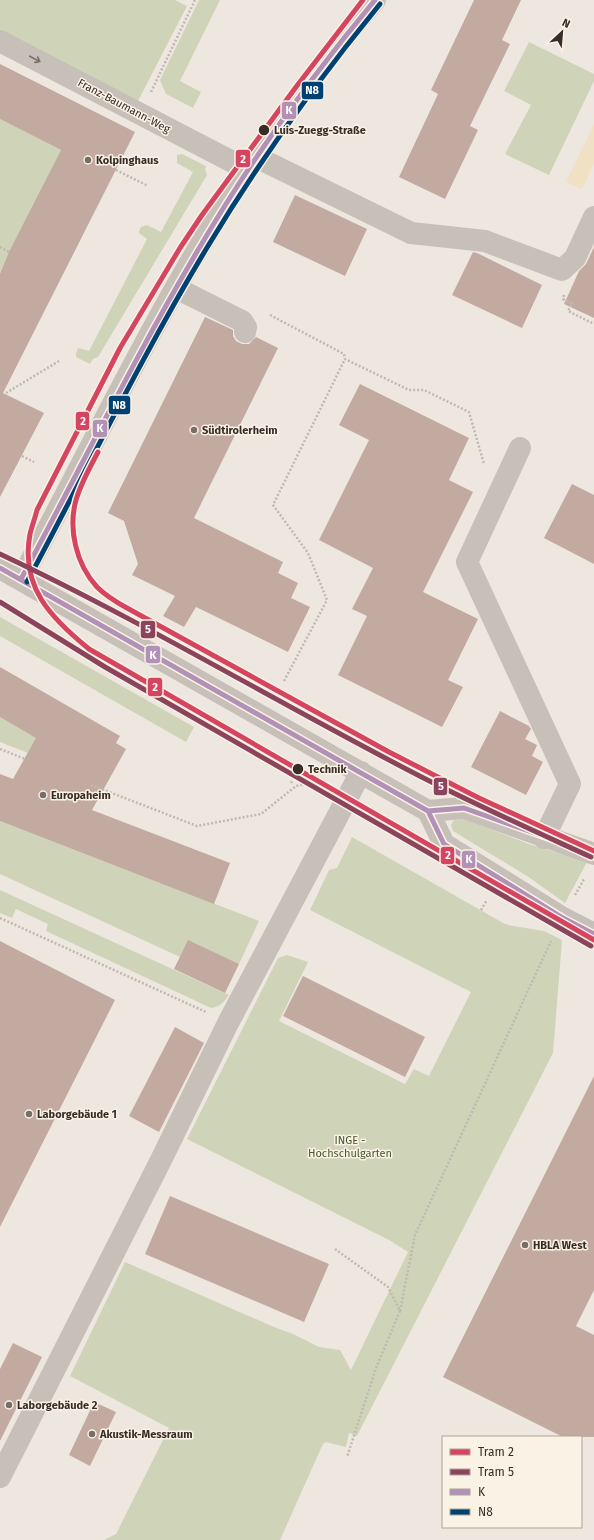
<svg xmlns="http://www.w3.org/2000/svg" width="594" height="1540" viewBox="0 0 594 1540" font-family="'Fira Sans',sans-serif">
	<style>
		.green { fill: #cfd4b8 }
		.sand { fill: #f0e1c4 }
		.building { fill: #c3aaa0 }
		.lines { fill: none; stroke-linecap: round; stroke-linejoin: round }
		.path { stroke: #c0b8b1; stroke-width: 2.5; stroke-dasharray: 2 2; stroke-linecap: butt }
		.minor { stroke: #c7c0b9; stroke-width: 22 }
		.bus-1-casing { stroke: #fbf2e6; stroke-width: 8 }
		.bus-2-casing { stroke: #fbf2e6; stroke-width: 8 }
		.bus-1 { stroke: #b291b6; stroke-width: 5 }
		.bus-2 { stroke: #004173; stroke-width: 5 }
		.tram-1-casing { stroke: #fbf2e6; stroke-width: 8 }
		.tram-2-casing { stroke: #fbf2e6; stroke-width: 8 }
		.tram-1 { stroke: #d64560; stroke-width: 5 }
		.tram-2 { stroke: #8b445b; stroke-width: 5 }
		.oneway { stroke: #786f69 }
		.stop-dot { fill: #382c27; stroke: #fbf2e6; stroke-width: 1.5 }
		.poi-dot { fill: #786d68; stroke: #fbf2e6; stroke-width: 1.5 }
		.labels { text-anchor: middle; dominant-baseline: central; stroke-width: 3; stroke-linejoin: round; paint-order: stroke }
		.street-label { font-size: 11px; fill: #382c27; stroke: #fbf2e6 }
		.stop-label { font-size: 11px; font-weight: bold; fill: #382c27; stroke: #fbf2e6; text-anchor: start }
		.poi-label { font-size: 11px; font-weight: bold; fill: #382c27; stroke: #fbf2e6; text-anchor: start }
		.park-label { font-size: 11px; fill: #465828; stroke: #fbf2e6 }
		.line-badge { stroke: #fbf2e6; stroke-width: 1.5 }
		.badge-label { font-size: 11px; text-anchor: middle; font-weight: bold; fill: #fff }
	</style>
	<rect width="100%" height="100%" fill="#eee7e0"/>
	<!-- green -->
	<path class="green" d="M 0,0 L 175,0 L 187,6 L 138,101 L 0,34 Z
		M 199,0 L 220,0 L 180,81 L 201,92 L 193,108 L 166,94 L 160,80 Z
		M 529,42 L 594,74 L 594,81 L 549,175 L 505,154 L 531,105 L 504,91 Z
		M 0,119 L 61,150 L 0,274 Z
		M 182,154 L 206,166 L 205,169 L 207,175 L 98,357 L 93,359 L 90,364 L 76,357 L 76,354 L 78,348 L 89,351 L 147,239 L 139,233 L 139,231 L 141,227 L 147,225 L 161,232 L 193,172 L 177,163 L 177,155 Z
		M 0,617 L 194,727 L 186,742 L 0,636 Z
		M 0,717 L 37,738 L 28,753 L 0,742 Z
		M 464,819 L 529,844 L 587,862 L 565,903 L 530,878 L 453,831 L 451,825 L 454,820 Z
		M 0,821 L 259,921 L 239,964 L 180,957 L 0,874 Z
		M 352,837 L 505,924 L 513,926 L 544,931 L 562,940 L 553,1053 L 357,1436 L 349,1433 L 346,1447 L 325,1442 L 322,1446 L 280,1540 L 104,1540 L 116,1534 L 169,1428 L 70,1376 L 125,1262 L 274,1327 L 293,1334 L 319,1347 L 340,1350 L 351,1370 L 408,1252 L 389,1240 L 187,1139 L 278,958 L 287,955 L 308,962 L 279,1021 L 405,1084 L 414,1069 L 429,1076 L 471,992 L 310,910 L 329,870 L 337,868 Z
		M 0,890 L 229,995 C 224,1002 220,1007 211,1008 L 46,931 L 48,924 L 16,909 L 12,918 L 0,913 Z"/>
	<!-- sand -->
	<path class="sand" d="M 594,124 L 594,164 L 582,189 L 566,182 Z"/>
	<!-- building -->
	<path class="building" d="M 474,0 L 521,0 L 502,40 L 510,44 L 470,126 L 478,130 L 445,199 L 399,177 L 438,94 L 431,90 Z
		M 0,64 L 135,132 L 3,393 L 44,413 L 0,497 L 0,274 L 9,252 L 61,150 L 0,119 Z
		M 295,195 L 367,229 L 345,276 L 273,242 Z
		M 594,247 L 594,318 L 564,304 L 579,271 L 586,264 Z
		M 473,252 L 477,253 L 542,285 L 522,328 L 452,295 Z
		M 205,317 L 233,330 L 233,336 L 236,341 L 242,344 L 249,344 L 256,337 L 278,348 L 194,518 L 283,562 L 278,573 L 298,583 L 291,598 L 310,607 L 288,652 L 196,607 L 184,627 L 163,616 L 175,596 L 132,575 L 138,564 L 124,521 L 108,513 Z
		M 360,384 L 469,438 L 449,480 L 473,492 L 423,592 L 478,619 L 448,680 L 463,687 L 442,727 L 338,675 L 367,616 L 352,609 L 373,568 L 319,540 L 369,440 L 339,425 Z
		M 572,484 L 594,495 L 594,564 L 544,538 Z
		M 0,667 L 120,736 L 116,743 L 126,749 L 92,810 L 230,863 L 214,904 L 0,821 L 0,774 L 13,779 L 36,738 L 0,717 Z
		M 500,711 L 529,726 L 531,729 L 525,739 L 537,745 L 532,756 L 543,762 L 526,795 L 471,767 Z
		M 188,940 L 239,964 L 225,993 L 174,969 Z
		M 0,941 L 115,1000 L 0,1227 Z
		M 303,976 L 425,1037 L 405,1077 L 283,1016 Z
		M 175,1027 L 204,1043 L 159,1132 L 129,1116 Z
		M 594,1076 L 594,1290 L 576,1326 L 594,1335 L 594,1437 L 563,1437 L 443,1377 Z
		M 170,1196 L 329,1264 L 304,1322 L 145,1254 Z
		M 13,1343 L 42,1357 L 0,1441 L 0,1369 Z
		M 94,1402 L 116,1412 L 90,1466 L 69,1455 Z"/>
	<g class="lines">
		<!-- path -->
		<path class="path" d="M 151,92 L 195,0
			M 116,170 L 148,186
			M 0,247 L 9,252
			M 564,295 L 563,299 L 572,303 L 568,311 L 594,324
			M 270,315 L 344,354 L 345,359 L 409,390 L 424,390 L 469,412 L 484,464
			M 6,393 L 59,361
			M 22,456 L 34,462
			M 284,681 L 327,600 L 308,553 L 273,505 L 345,359
			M 0,749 L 25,759
			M 291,783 L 295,775
			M 91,785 L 197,826 L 261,814 L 296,786 L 310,783
			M 575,895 L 584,879
			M 481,910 L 487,900
			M 0,918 L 206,1012
			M 335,1249 L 388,1287 L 400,1311 L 376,1368 L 347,1457
			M 400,1311 L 415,1235 L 551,941"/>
		<!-- minor -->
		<path class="minor" d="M 0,41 L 248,170
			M 256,157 L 411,233 L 485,241 L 562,270 L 575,258 L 594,217
			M 176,288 L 242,321 L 246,327 L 245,332
			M 520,448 L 467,562 L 570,784 L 544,838
			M 0,568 L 428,811 L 444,844 L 563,918 L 594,934
			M 21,579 C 75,480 124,378 180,280 C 236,182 301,86 375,0
			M 428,811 L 464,808 L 594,854
			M 0,1477 L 161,1160 L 228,1023 L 361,772"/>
		<!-- bus-1 casing -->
		<g class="bus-1-casing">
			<path id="bus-1" d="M 0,568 L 428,811 L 444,844 L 563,918 L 594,934
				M 21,579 C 81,468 136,354 201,245 C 252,158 311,77 375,0
				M 428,811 L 464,808 L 594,854"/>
		</g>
		<!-- bus-2 casing -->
		<g class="bus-2-casing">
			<path id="bus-2" d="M 27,582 C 87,470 142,355 208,246 C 259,161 317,81 380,4"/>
		</g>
		<!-- bus-1 -->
		<use href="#bus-1" class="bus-1"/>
		<!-- bus-2 -->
		<use href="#bus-2" class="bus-2"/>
		<!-- tram-1 casing -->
		<g class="tram-1-casing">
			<path id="tram-1" d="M 363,0 L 296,87 L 202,215 L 180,248 L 120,348 L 37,510 C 35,518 32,526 30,534 C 20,587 51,618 89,649 L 594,940
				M 98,452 C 90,467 81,483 76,500 C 68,529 76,564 97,587 C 105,595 116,602 127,608 L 389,752 L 479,798 L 594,851"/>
		</g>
		<!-- tram-2 casing -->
		<g class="tram-2-casing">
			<path id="tram-2" d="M 0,554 C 140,620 273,700 410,771 C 469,802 530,829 591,857
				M 0,602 L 105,667 L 591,946"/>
		</g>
		<!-- tram-1 -->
		<use href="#tram-1" class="tram-1"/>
		<!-- tram-2 -->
		<use href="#tram-2" class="tram-2"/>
	</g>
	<!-- one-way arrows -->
	<defs><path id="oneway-shaft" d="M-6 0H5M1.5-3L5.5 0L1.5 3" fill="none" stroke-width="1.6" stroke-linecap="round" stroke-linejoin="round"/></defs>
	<use class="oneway" href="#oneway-shaft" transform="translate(35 59) rotate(28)"/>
	<!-- markers -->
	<g class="stop-dot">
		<circle cx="264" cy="130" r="6"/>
		<circle cx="298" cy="769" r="6"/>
	</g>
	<g class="poi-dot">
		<circle cx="88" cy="160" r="4"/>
		<circle cx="194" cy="430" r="4"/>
		<circle cx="43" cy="795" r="4"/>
		<circle cx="29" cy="1114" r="4"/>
		<circle cx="525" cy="1245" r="4"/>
		<circle cx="9" cy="1405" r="4"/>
		<circle cx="92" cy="1434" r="4"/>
	</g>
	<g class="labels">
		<!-- street labels -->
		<g class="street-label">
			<text transform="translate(124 106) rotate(28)">Franz-Baumann-Weg</text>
		</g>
		<!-- stop labels -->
		<g class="stop-label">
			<text x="274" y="130">Luis-Zuegg-Straße</text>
			<text x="308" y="769">Technik</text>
		</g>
		<!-- poi labels -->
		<g class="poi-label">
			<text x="96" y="160">Kolpinghaus</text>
			<text x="202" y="430">Südtirolerheim</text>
			<text x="51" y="795">Europaheim</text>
			<text x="37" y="1114">Laborgebäude 1</text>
			<text x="533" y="1245">HBLA West</text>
			<text x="17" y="1405">Laborgebäude 2</text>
			<text x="100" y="1434">Akustik-Messraum</text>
		</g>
		<!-- park labels -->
		<g class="park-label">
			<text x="350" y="1140">INGE -<tspan x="350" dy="13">Hochschulgarten</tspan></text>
		</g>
	</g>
	<g class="line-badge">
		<rect x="301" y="81" width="23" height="19" rx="4" fill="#004173"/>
		<rect x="281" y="101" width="16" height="19" rx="4" fill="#b291b6"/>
		<rect x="235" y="149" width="16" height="19" rx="4" fill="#d64560"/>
		<rect x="108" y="395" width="23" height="20" rx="4" fill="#004173"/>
		<rect x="75" y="411" width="15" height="20" rx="4" fill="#d64560"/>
		<rect x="92" y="419" width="16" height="19" rx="4" fill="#b291b6"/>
		<rect x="140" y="620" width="16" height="19" rx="4" fill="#8b445b"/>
		<rect x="145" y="645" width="16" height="19" rx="4" fill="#b291b6"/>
		<rect x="147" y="677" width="16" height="20" rx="4" fill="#d64560"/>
		<rect x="433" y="777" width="15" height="19" rx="4" fill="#8b445b"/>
		<rect x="440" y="846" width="15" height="19" rx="4" fill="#d64560"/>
		<rect x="461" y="850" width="15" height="19" rx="4" fill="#b291b6"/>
	</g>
	<g class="badge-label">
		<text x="312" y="94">N8</text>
		<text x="289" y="114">K</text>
		<text x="243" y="163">2</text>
		<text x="119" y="409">N8</text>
		<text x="83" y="425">2</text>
		<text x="100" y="432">K</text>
		<text x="148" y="633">5</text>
		<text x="153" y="659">K</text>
		<text x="155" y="691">2</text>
		<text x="441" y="790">5</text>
		<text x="448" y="859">2</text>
		<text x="469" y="863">K</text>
	</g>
	<!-- legend -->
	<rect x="442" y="1436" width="140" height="92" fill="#fbf2e6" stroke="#ada39a"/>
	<rect x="450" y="1449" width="20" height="6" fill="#d64560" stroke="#ada39a"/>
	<text x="478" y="1456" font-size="12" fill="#382c27">Tram 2</text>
	<rect x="450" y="1469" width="20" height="6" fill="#8b445b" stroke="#ada39a"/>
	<text x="478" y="1476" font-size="12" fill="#382c27">Tram 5</text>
	<rect x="450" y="1489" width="20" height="6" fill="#b291b6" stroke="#ada39a"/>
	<text x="478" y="1496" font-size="12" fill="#382c27">K</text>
	<rect x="450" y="1509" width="20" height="6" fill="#004173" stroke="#ada39a"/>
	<text x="478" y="1516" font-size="12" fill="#382c27">N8</text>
	<!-- north arrow -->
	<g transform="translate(562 32) rotate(26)" stroke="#fbf2e6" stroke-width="3" paint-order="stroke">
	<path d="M0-3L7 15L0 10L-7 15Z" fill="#382c27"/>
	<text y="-6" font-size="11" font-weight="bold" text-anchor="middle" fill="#382c27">N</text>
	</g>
</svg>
